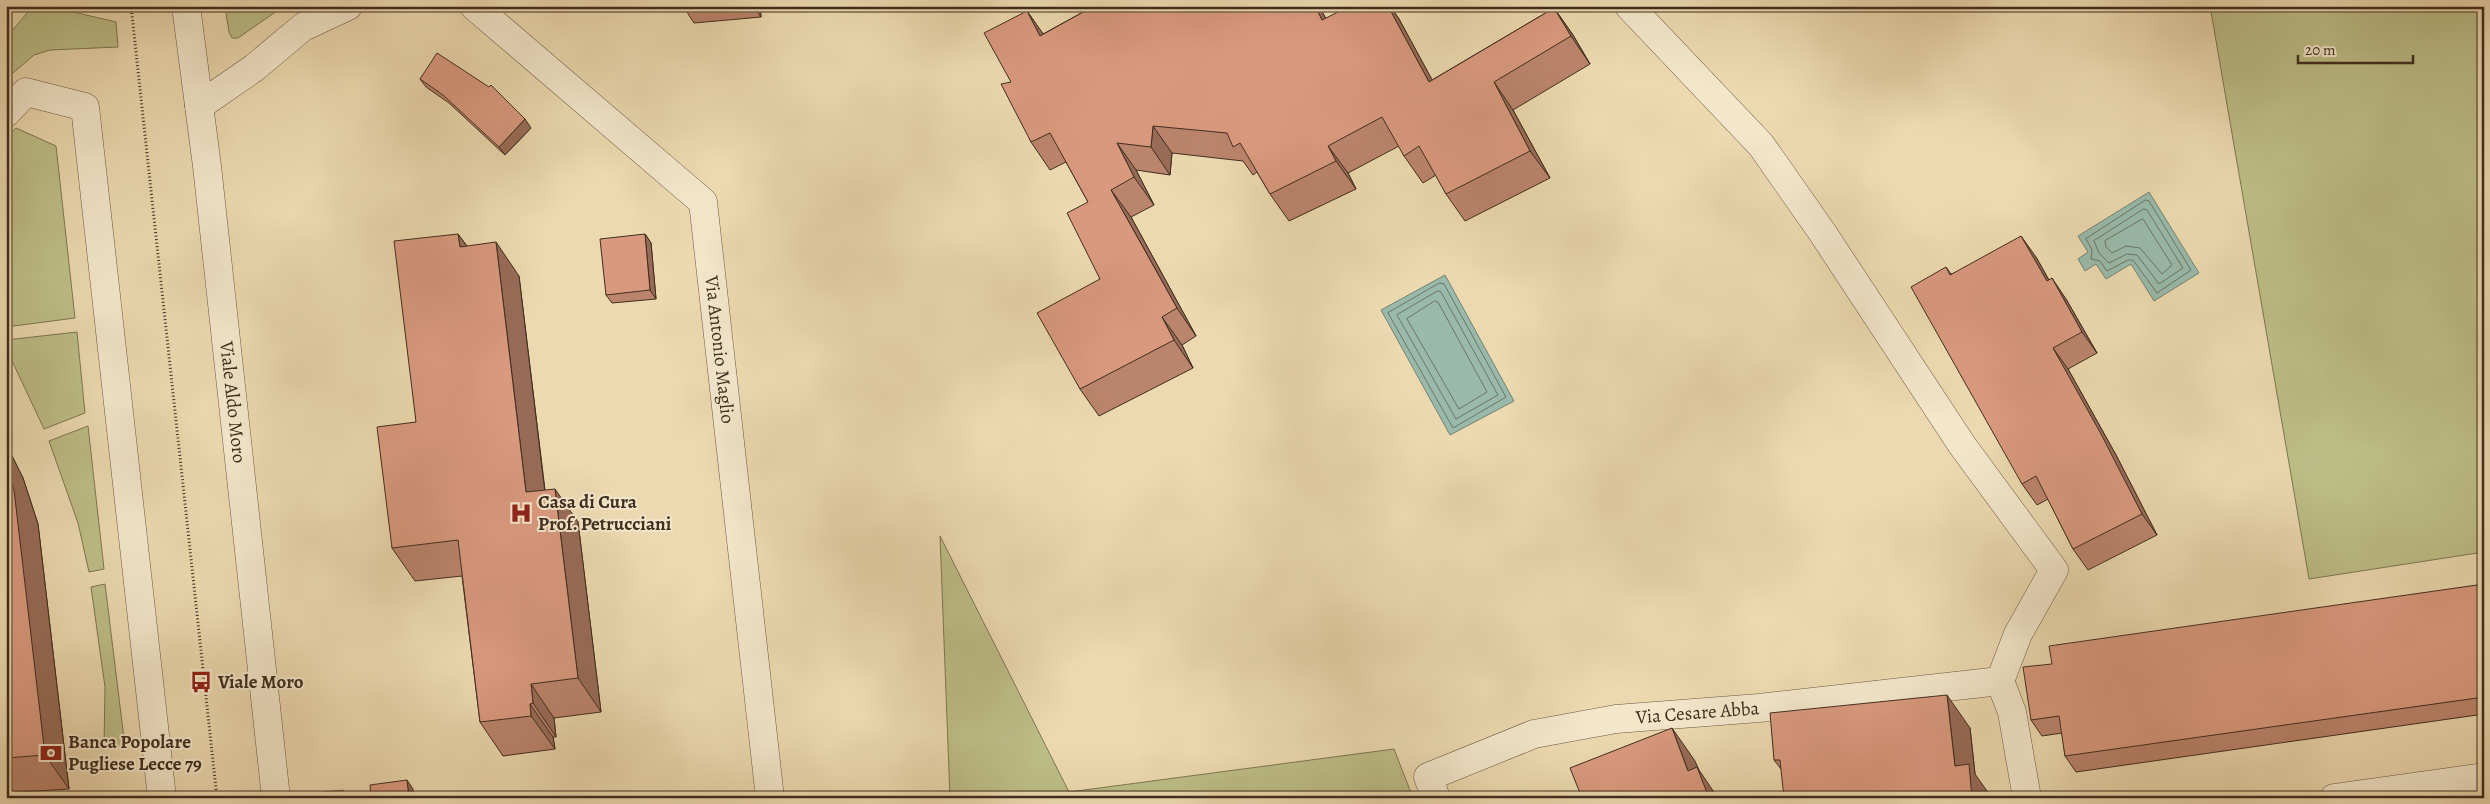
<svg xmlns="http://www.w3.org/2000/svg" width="2490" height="804" viewBox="0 0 2490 804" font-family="Alegreya,serif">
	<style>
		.green { fill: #bdbe87; stroke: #7e7653 }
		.water { fill: #99baab; stroke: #758273 }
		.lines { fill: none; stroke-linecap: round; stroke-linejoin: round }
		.shore { stroke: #6c7465; stroke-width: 1 }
		.minor-casing { stroke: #6b5943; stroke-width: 29 }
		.path { stroke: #402e1f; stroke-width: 3; stroke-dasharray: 1 2.5; stroke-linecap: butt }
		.minor { stroke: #f3e6cb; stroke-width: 28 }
		.wall { fill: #bb846c; stroke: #402e1f }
		.shaded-wall { fill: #986b58; stroke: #402e1f }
		.building { fill: #d9997e; stroke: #402e1f }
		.labels { text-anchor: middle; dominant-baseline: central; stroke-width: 4; stroke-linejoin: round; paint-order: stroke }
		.street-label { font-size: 19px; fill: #402e1f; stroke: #f3e6cb }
		.poi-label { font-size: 19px; font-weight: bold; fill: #402e1f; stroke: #f3e6cb; text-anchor: start }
	</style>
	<rect width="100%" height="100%" fill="#ecd9af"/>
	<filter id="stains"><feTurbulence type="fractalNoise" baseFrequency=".004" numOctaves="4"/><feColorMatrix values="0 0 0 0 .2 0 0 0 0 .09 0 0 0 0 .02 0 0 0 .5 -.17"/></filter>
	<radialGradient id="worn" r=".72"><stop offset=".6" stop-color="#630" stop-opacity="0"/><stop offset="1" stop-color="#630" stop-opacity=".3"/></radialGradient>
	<!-- green -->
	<path class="green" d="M 33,6 L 48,6 L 116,22 L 118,47 L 50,50 L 34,55 L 6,79 L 6,38 Z
		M 225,6 L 284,6 L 238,38 L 232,38 L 229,32 Z
		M 2210,6 L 2484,6 L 2484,552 L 2309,579 Z
		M 16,128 L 56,146 L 75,318 L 6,327 L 6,138 Z
		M 77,332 L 85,413 L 44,429 L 6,348 L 6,340 Z
		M 88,426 L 104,569 L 89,572 L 78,523 L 49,441 Z
		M 940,536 L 1069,792 L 1394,749 L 1413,798 L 950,798 Z
		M 105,584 L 125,747 L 104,746 L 105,687 L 91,587 Z
		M 343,790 L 344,798 L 315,798 L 315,793 Z"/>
	<!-- water -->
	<path class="water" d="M 2149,192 L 2199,273 L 2154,301 L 2131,264 L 2106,279 L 2096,264 L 2085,271 L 2078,259 L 2088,252 L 2078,236 Z
		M 1445,275 L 1514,401 L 1450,435 L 1381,310 Z"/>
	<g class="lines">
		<!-- shore -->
		<path class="shore" d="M 2146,200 L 2149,201 L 2191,270 L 2157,293 L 2133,260 L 2128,260 L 2107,271 L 2100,261 L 2091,259 L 2092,250 L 2086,239 Z
			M 2144,209 L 2147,210 L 2183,268 L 2159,284 L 2137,255 L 2127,254 L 2109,263 L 2099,253 L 2094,241 Z
			M 2143,219 L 2172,265 L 2162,274 L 2140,248 L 2126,246 L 2112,253 L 2106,247 L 2105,241 Z
			M 1440,283 L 1444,284 L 1506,397 L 1453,428 L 1388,313 Z
			M 1438,291 L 1441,292 L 1498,395 L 1456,419 L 1397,315 Z
			M 1435,301 L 1438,302 L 1487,392 L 1459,409 L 1407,319 Z"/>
		<!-- minor casing -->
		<g class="minor-casing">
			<g id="minor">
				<path id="s1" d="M 186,6 L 207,166 L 276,798"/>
				<path id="s2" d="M 474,6 L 703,202 L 770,798"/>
				<path d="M 1629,6 L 1761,145 L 1822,232 L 1962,445 L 2054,570 L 2018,634 L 2000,681"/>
				<path d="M 199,106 L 254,68 L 303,27 L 348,6"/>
				<path d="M 6,113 L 26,92 L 85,107 L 162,798"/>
				<path d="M 2000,681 L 2012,712 L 2027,798"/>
				<path id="s3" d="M 1436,798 L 1428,777 L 1534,734 L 1616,719 L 1759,708 L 2000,681"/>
				<path d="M 2334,798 L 2484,777"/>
			</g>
		</g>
		<!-- path -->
		<path class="path" d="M 131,6 L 217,798"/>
		<!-- minor -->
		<use href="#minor" class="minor"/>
	</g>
	<!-- wall -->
	<path class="wall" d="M 683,6 L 760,6 L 761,17 L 694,23 Z
		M 1094,6 L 1319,6 L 1326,19 L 1350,6 L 1390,6 L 1399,19 L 1432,80 L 1554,8 L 1573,35 L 1590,64 L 1513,110 L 1550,178 L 1465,221 L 1446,194 L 1436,175 L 1423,183 L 1404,156 L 1399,146 L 1348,173 L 1356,189 L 1289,221 L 1270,194 L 1257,172 L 1253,175 L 1243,161 L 1172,153 L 1170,175 L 1136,170 L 1154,205 L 1131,217 L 1196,336 L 1182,345 L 1193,368 L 1099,416 L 1080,389 L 1100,279 L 1088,202 L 1066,162 L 1050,170 L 1031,142 L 1011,82 L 1027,11 L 1043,34 Z
		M 420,79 L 531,128 L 505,155 L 449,103 L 426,87 Z
		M 458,234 L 467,246 L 519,276 L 545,490 L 578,522 L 601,712 L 554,718 L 556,737 L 553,737 L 555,749 L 503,756 L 480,722 L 462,576 L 415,581 L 392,548 L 416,422 Z
		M 645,234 L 651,243 L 656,299 L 612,303 L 606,295 Z
		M 2036,257 L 2049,280 L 2066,299 L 2097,353 L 2068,369 L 2116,455 L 2157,535 L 2088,570 L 2073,549 L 2048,499 L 2037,505 L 2022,484 L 1946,267 L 1951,274 Z
		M 6,444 L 23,478 L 38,524 L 69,789 L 6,793 Z
		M 2484,584 L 2484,714 L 2076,772 L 2065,756 L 2062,733 L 2042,736 L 2031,720 L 2052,664 Z
		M 1970,728 L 1975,774 L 1781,769 L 1774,760 Z"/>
	<!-- shaded-wall -->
	<path class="shaded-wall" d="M 754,6 L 760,6 L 761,17 Z
		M 1315,6 L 1319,6 L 1342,48 L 1322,20 Z
		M 1388,6 L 1390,6 L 1399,19 L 1448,109 L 1429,82 Z
		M 1554,8 L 1573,35 L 1590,64 L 1571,36 Z
		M 1027,11 L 1046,38 L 1040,36 Z
		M 1494,82 L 1513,110 L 1550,178 L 1530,151 Z
		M 525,119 L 531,128 L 505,155 L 499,147 Z
		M 1153,126 L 1172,153 L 1170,175 L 1151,147 Z
		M 1117,143 L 1136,170 L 1154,205 L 1134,177 Z
		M 1328,146 L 1348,173 L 1356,189 L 1336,161 Z
		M 1111,190 L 1131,217 L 1196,336 L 1177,308 Z
		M 458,234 L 482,267 L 460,247 Z
		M 645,234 L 651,243 L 656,299 L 650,290 Z
		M 2021,236 L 2036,257 L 2061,302 L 2047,281 Z
		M 496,242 L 519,276 L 549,526 L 526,492 Z
		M 2052,278 L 2066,299 L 2097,353 L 2082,332 Z
		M 1162,317 L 1182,345 L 1193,368 L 1174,340 Z
		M 2053,348 L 2068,369 L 2116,455 L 2157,535 L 2142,514 Z
		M 6,444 L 23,478 L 38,524 L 69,789 L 45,755 L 6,465 Z
		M 555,489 L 578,522 L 601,712 L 578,678 Z
		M 531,684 L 554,718 L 556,737 L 533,703 Z
		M 1947,695 L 1970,728 L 1975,774 L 1992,798 L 1972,798 L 1955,766 Z
		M 530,704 L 553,737 L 555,749 L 531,716 Z
		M 1672,728 L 1695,761 L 1699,770 L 1718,798 L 1707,798 L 1688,771 Z
		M 407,780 L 413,789 L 414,798 L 409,798 Z"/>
	<!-- building -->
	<path class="building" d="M 1094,6 L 1315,6 L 1322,20 L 1350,6 L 1388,6 L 1429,82 L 1554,8 L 1571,36 L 1494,82 L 1530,151 L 1446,194 L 1419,146 L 1404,156 L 1382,117 L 1328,146 L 1336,161 L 1270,194 L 1240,143 L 1233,147 L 1227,133 L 1153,126 L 1151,147 L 1117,143 L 1134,177 L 1111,190 L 1177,308 L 1162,317 L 1174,340 L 1080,389 L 1037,313 L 1100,279 L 1067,213 L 1088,202 L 1050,133 L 1031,142 L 1001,84 L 1011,82 L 984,33 L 1027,11 L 1040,36 Z
		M 437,53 L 489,87 L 491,85 L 525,119 L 499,147 L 443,95 L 420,79 Z
		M 458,234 L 460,247 L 496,242 L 526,492 L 555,489 L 578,678 L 531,684 L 533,703 L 530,704 L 531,716 L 480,722 L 458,540 L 392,548 L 377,427 L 416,422 L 394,241 Z
		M 645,234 L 650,290 L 606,295 L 600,239 Z
		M 2021,236 L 2047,281 L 2052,278 L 2082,332 L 2053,348 L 2101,434 L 2142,514 L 2073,549 L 2036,476 L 2022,484 L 1911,287 L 1946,267 L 1950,275 Z
		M 6,465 L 14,490 L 45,755 L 6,758 Z
		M 2484,584 L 2484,697 L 2065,756 L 2059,716 L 2031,720 L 2023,667 L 2052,664 L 2049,646 Z
		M 1947,695 L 1955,766 L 1969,764 L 1972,798 L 1784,798 L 1780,760 L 1774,760 L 1770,713 Z
		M 1672,728 L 1688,771 L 1697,767 L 1709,798 L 1582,798 L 1570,768 Z
		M 407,780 L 409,798 L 371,798 L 370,785 Z"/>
	<!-- icons -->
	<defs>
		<g id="hospital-bare" transform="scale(1.725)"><path d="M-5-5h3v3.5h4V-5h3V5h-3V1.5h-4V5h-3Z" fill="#8f2418" stroke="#f3e6cb" stroke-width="2.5" paint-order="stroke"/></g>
		<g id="bus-bare" transform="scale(1.725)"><path d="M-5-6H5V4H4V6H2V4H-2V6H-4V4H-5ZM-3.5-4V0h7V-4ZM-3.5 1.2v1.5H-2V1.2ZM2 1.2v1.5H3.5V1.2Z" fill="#8f2418" stroke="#f3e6cb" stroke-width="2.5" paint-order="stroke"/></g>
		<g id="bank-bare" transform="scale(1.725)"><path d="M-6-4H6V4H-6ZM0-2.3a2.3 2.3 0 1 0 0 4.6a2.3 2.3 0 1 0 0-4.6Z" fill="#8f2418" stroke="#f3e6cb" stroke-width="2.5" paint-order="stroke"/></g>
	</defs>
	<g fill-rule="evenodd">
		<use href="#hospital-bare" x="521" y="513"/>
		<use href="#bus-bare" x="201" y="682"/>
		<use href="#bank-bare" x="51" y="753"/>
	</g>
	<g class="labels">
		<!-- street labels -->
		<g class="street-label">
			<text stroke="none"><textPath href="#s2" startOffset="450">Via Antonio Maglio</textPath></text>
			<text stroke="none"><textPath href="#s1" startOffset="399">Viale Aldo Moro</textPath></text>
			<text stroke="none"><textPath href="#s3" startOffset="302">Via Cesare Abba</textPath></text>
		</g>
		<!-- poi labels -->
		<g class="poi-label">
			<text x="538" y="502">Casa di Cura<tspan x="538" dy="22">Prof. Petrucciani</tspan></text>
			<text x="218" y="682">Viale Moro</text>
			<text x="68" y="742">Banca Popolare<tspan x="68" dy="22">Pugliese Lecce 79</tspan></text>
		</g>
	</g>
	<!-- margin -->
	<rect width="2490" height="804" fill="none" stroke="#ecd9af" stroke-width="25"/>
	<rect x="8" y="8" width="2475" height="789" fill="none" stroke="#402e1f" stroke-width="2.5"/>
	<rect x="12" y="12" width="2465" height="779" fill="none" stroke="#402e1f"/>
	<!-- scale -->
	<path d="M2298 55v8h115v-8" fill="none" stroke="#402e1f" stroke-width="2.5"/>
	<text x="2305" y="55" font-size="15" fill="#402e1f" stroke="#f3e6cb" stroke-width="4" paint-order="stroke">20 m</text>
	<rect width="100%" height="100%" filter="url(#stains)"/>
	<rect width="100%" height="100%" fill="url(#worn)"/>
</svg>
